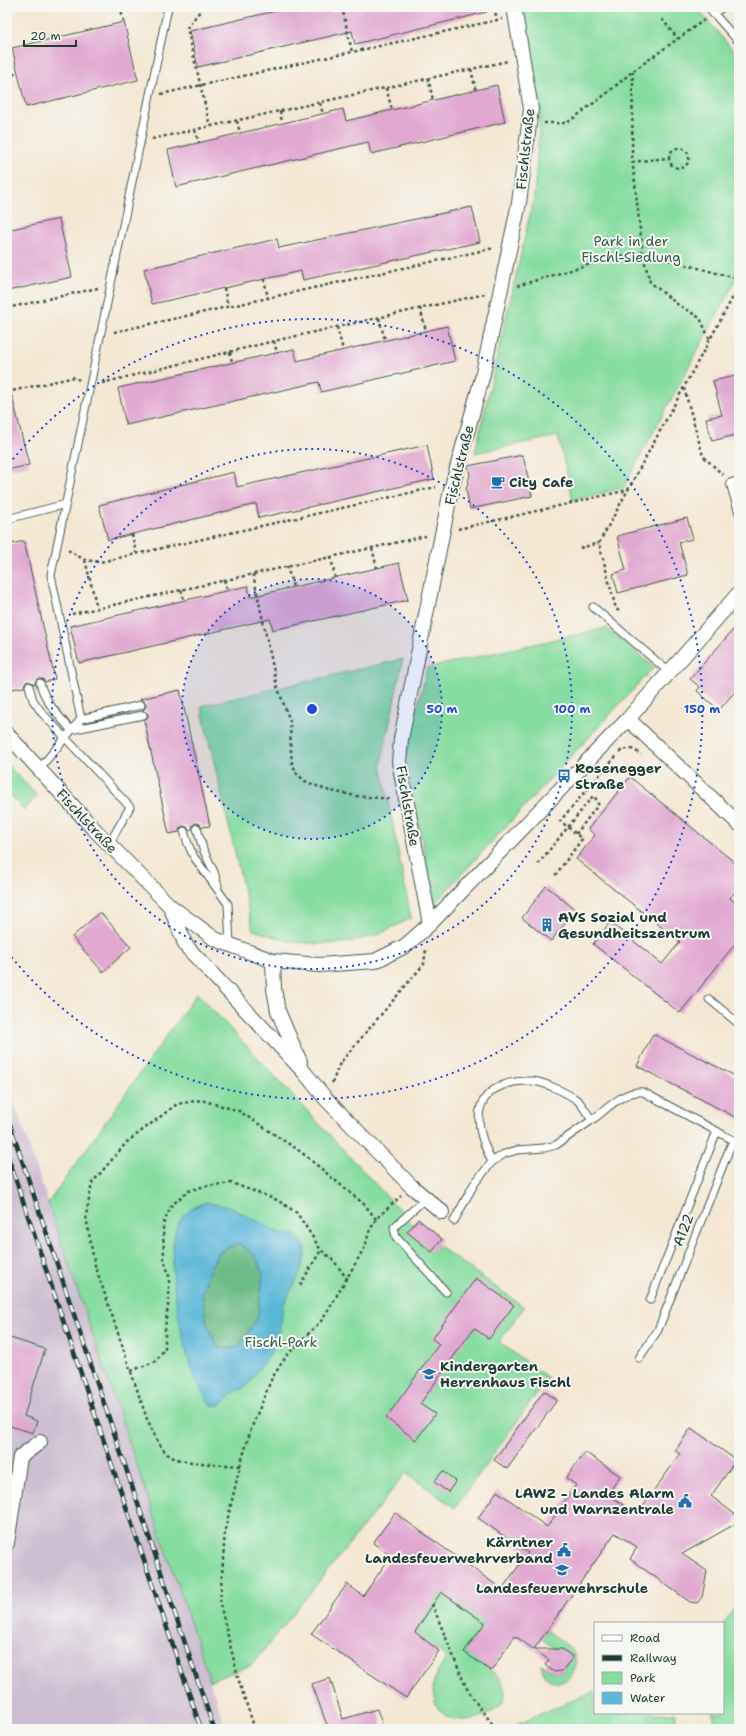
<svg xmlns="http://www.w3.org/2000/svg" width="746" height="1736" viewBox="0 0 746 1736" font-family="'Shantell Sans',sans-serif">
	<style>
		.industrial { fill: #cebed1 }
		.green { fill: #86dda1; stroke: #528d6a }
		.forest { fill: #6cbc87; stroke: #467c5e }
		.water { fill: #59b7d7; stroke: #3c7a86; fill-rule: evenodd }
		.building { fill: #e0a9d0 }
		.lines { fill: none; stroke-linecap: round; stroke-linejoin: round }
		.lane-casing { stroke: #3f564c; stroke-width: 9 }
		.street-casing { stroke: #3f564c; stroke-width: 16 }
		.path { stroke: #3f564c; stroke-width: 2.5; stroke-dasharray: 3 3; stroke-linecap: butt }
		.lane { stroke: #fff; stroke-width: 7 }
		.street { stroke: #fff; stroke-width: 14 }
		.rail-casing { stroke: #1f3d34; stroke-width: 4.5 }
		.rail { stroke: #f6f6f2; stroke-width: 3; stroke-dasharray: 9; stroke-linecap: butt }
		.ring { fill: none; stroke: #1d4ed8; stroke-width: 2; stroke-dasharray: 2 4 }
		.labels { text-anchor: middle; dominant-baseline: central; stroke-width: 4; stroke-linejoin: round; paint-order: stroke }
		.street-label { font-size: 14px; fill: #1f3d34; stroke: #f6f6f2 }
		.park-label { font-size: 14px; fill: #345d4a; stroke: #f6f6f2 }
		.poi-label { font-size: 14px; font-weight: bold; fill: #1f3d34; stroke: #f6f6f2; text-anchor: start }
		.centre { fill: #1d4ed8; stroke: #f6f6f2; stroke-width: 2 }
		.ring-label { font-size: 12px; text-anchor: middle; font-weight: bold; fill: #1d4ed8; stroke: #f6f6f2; stroke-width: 4; stroke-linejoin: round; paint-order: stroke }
	</style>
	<rect width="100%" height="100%" fill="#f6f6f2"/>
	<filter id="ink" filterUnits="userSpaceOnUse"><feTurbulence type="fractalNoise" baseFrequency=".025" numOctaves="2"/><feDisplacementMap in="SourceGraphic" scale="8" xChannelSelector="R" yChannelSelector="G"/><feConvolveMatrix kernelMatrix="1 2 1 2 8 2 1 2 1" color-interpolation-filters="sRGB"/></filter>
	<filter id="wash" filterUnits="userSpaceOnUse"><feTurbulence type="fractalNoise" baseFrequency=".012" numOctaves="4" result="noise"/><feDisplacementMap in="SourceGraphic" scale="16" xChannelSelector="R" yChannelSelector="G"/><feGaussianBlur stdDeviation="0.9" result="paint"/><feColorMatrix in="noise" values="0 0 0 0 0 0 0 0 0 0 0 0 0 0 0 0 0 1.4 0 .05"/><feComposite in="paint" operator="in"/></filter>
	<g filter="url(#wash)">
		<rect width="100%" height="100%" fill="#f4e7d4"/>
		<!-- industrial -->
		<path class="industrial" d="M 7,1081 L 161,1537 L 226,1729 L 7,1729 Z"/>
		<!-- green -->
		<path class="green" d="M 523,7 L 696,7 L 739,57 L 739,274 L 623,488 L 573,500 L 558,436 L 475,453 L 534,197 L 541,106 Z
			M 606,628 L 654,667 L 435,903 L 405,760 L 427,668 Z
			M 403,659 L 381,764 L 411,918 L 380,934 L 345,943 L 317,944 L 289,941 L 253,930 L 201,706 Z
			M 7,764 L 37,796 L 24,810 L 7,791 Z
			M 197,993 L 423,1235 L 524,1307 L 499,1342 L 548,1378 L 455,1508 L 406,1473 L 252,1665 L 210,1681 L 48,1203 Z
			M 441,1592 L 495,1608 L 464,1652 C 474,1659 495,1670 501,1680 C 512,1701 498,1711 480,1717 C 454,1726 432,1716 433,1686 C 433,1678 442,1666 446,1658 L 439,1651 L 415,1632 Z
			M 739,1601 L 739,1729 L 719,1729 L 712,1713 L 723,1713 L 723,1625 Z
			M 547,1630 C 555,1637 567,1643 573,1652 C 584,1672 560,1693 545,1676 C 543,1673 542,1668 541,1664 L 554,1672 L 562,1671 L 573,1657 L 562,1649 L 554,1649 L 541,1638 Z
			M 595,1691 L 595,1713 L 676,1713 L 676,1725 L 668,1729 L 511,1729 L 518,1723 Z"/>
		<!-- forest -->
		<path class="forest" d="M 238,1243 L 254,1255 L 263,1273 L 258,1317 L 238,1348 L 218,1348 L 207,1325 L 202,1293 L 211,1266 L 221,1251 Z"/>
		<!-- water -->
		<path class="water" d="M 206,1202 L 232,1208 L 280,1233 L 296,1235 L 305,1246 L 305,1257 L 300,1273 L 284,1304 L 279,1333 L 274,1348 L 246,1387 L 231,1394 L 222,1405 L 211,1405 C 202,1392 195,1379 190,1364 C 180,1334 164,1251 178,1224 C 184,1212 195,1206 206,1202 ZM 238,1243 L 254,1255 L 263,1273 L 258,1317 L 238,1348 L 218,1348 L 207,1325 L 202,1293 L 211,1266 L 220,1251 Z"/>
		<g id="blocks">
			<!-- building -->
			<path class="building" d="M 293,7 L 329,7 L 330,12 L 349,7 L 486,7 L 487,12 L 355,44 L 352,31 L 198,67 L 190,31 Z
				M 124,22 L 138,80 L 26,107 L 12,48 Z
				M 497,85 L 505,122 L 371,154 L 368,142 L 176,187 L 168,150 L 343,109 L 346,121 Z
				M 472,207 L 480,242 L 303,280 L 301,271 L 152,304 L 144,269 L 277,239 L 279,248 Z
				M 59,219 L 72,277 L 7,291 L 7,230 Z
				M 447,326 L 455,361 L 321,392 L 319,382 L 126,425 L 118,388 L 294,349 L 297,361 Z
				M 739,375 L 739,434 L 712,441 L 706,418 L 722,415 L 713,381 Z
				M 12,396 L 29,465 L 7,470 L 7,397 Z
				M 427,445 L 434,479 L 259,518 L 256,504 L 108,540 L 99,505 L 234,472 L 237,487 Z
				M 523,455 L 532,496 L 470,509 L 466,490 L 470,475 L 468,466 Z
				M 687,518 L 693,539 L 679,542 L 688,575 L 618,593 L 613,574 L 626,570 L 617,536 Z
				M 24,541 L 55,679 L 45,682 L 43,679 L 39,678 L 36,680 L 35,684 L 28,681 L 25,683 L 24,687 L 12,689 L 7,667 L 7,545 Z
				M 399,563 L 408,600 L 273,630 L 270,619 L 79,663 L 70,626 L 248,586 L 250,597 Z
				M 739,623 L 739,687 L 719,710 L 697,691 L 700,687 L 690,679 Z
				M 180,690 L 210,826 L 202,827 L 200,824 L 196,823 L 193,825 L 192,829 L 189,830 L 187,827 L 183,826 L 180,828 L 179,832 L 169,834 L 144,720 L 148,717 L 148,714 L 142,710 L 145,708 L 146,704 L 144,701 L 140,699 Z
				M 630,777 L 739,866 L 739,887 L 730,898 L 739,906 L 739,939 L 680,1013 L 593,944 L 610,922 L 662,964 L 680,942 L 576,859 L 595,835 L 588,829 Z
				M 546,886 L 576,910 L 551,941 L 522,918 Z
				M 100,912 L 131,947 L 103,972 L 72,937 Z
				M 653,1034 L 739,1078 L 739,1119 L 637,1066 Z
				M 418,1219 L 442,1239 L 432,1252 L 407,1232 Z
				M 476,1278 L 514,1305 L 489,1339 L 474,1328 L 420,1404 L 435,1414 L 416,1440 L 386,1418 L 439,1344 L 432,1339 Z
				M 7,1337 L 45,1349 L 24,1416 L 37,1421 L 33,1433 L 7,1425 Z
				M 544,1391 L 557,1400 L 507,1469 L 494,1460 Z
				M 691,1428 L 736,1460 L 711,1496 L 737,1516 L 735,1524 L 682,1554 L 707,1571 L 702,1597 L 697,1603 L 690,1602 L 630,1559 L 637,1547 L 615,1533 L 534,1649 L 562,1649 L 573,1657 L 562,1671 L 554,1672 L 545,1665 L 549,1660 L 515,1636 L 491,1671 L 464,1652 L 485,1623 L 441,1592 L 415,1632 L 439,1651 L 406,1698 L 311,1634 L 347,1584 L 363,1596 L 391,1556 L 373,1543 L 395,1513 L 502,1589 L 528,1553 L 478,1518 L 497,1491 L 547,1527 L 576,1485 L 566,1478 L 585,1452 L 620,1476 L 608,1494 L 637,1515 L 680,1454 L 675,1451 Z
				M 443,1471 L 456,1481 L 448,1492 L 434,1482 Z
				M 330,1678 L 343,1719 L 377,1709 L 384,1729 L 323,1729 L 323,1726 L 327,1725 L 312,1684 Z"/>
		</g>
	</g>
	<g filter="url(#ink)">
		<use href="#blocks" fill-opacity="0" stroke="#3f564c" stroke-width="1"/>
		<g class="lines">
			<!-- lane casing -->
			<g class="lane-casing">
				<path id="lane" d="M 708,7 L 739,42
					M 713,14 L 723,7
					M 739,480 L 730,483 L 739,513
					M 7,519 L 66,504
					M 593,607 L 669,672
					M 40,683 C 45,702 59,716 71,730 L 143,715
					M 29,686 L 33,700 L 42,713 L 130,807 L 109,844
					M 81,719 L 141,705
					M 39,769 L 81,719 L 51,575 L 168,7
					M 197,828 L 203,849 L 214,872 L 218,886
					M 184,831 L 188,844 L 194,857 L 228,904 L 230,945
					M 709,999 L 739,1024
					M 492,1162 L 504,1154 L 517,1150 L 544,1148 L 556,1145 L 592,1120
					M 426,1198 L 394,1227 L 396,1237 L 446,1292
					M 454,1221 L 474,1184 L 492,1162 C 484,1145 475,1125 481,1106 C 488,1086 513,1080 532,1081 C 545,1082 567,1093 577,1100 C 583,1105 587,1114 592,1120 C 607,1109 624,1090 643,1092 L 733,1140 L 658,1330 L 639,1358
					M 650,1300 L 717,1131"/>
			</g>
			<!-- street casing -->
			<g class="street-casing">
				<path id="street" d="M 628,719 L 739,824
					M 7,734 L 92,827 L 170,906 L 215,939 L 273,961 L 319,965 L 375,961 L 405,946 L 430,924 L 628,719 L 739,593
					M 170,906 L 186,946 L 304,1072 L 326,1099 L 411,1186 L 442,1212
					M 430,924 L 399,762 L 401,739 L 451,490 L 482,378 L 519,203 L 531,109 L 514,7
					M 273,961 L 274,989 L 278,1011 L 300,1062
					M 7,1543 L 20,1457 L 40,1442"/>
			</g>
			<!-- path -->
			<path class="path" d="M 120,7 L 124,22
				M 203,7 L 187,28 L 210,126
				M 342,7 L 352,52
				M 494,7 L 497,20
				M 662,19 L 678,39
				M 471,69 L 476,91
				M 633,71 L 632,157 L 643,256 L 650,282 L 677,304 L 700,318 L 710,340
				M 7,76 L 18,73
				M 428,78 L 433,100
				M 386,88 L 392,110
				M 161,94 L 502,19
				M 320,103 L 323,114
				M 280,111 L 282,123
				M 237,121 L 240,133
				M 544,123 L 567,123 L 606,94 L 633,71 L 704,20
				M 195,130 L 199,143
				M 152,139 L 508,61
				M669 158a10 10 0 1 1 20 0a10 10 0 1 1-20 0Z
				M 632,162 L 668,158
				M 264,279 L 268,298
				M 517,286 L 604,260 L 628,255 L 657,257 L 739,279
				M 224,288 L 228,307
				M 7,308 L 98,288
				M 420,308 L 426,331
				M 379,318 L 385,340
				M 337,327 L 343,350
				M 114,332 L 494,248
				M 274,341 L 277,353
				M 230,352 L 232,362
				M 102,383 L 274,341 L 485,294
				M 684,388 L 703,456 L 723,475
				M 7,392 L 75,377 L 79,380
				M 458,529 L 628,490
				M 132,534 L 136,553
				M 372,548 L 377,568
				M 580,548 L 599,543
				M 68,550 L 85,560 L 100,562 L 436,487
				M 331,557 L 335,578
				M 85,560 L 97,608
				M 287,566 L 293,587
				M 253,574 L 277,686 L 290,721 L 291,751 L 292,763 L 297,774 L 305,781 L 326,790 L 357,796 L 391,799
				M 224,580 L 227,590
				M 181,590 L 184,600
				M 619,611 L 616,609 L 599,543 L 739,286
				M 72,614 L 426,536
				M 619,752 C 629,747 633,748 641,755
				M 576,834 L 598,805 L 598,801 L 593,796 L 568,827 L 560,821 L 616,756
				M 538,864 L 568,827 L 582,839 L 554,877
				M 332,1083 L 340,1063 L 424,964 L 426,949
				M 300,1285 L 321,1250
				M 131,1371 L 156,1361 L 165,1348 L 165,1327 L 169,1299 L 169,1276 L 164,1258 L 163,1225 L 171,1206 L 188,1191 L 205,1186 L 232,1183 L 277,1200 L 297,1213 L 321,1250 L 334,1261 L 348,1280
				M 240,1466 C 226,1465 179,1463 170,1456 C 159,1448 153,1431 147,1419 L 94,1262 L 86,1216 L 92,1183 L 127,1142 L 177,1104 L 201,1100 L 239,1111 L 301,1152 L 365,1205 L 376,1219
				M 432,1604 L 466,1687 L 479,1707 L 495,1727
				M 255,1729 L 240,1685 L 220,1604 L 225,1530 L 240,1466 L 251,1429 L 272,1378 L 287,1355 L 323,1319 L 365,1247 L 369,1232 L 376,1219 L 401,1196"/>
			<!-- lane -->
			<use href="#lane" class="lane"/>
			<!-- street -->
			<use href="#street" class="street"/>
			<!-- rail casing -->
			<g class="rail-casing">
				<path id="rail" d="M 7,1116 L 214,1729
					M 7,1154 L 201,1729"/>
			</g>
			<!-- rail -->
			<use href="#rail" class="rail"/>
		</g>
	</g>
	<!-- distance rings -->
	<circle cx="312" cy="709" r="130" fill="#1d4ed8" fill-opacity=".12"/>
	<g class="ring">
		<circle cx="312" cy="709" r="130"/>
		<circle cx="312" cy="709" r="260"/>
		<path d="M9 464A390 390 0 1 1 9 954"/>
	</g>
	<!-- icons -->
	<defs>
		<g id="cafe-bare" transform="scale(1.08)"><path d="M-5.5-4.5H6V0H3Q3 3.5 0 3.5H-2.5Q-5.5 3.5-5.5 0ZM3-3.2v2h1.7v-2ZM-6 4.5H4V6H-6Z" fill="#1f6fb2" stroke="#f6f6f2" stroke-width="2.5" paint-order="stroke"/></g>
		<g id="bus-bare" transform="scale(1.08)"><path d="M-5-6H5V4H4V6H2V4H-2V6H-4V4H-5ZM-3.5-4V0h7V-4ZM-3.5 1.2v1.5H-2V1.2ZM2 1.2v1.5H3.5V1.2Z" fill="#1f6fb2" stroke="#f6f6f2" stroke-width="2.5" paint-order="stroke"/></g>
		<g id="building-bare" transform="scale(1.08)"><path d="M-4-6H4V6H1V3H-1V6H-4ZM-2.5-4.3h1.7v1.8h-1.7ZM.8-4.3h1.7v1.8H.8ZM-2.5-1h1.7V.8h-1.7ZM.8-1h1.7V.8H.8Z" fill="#1f6fb2" stroke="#f6f6f2" stroke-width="2.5" paint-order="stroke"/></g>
		<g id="school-bare" transform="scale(1.08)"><path d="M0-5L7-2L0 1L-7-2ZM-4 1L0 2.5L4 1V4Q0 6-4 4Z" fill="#1f6fb2" stroke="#f6f6f2" stroke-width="2.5" paint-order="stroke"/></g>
		<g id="civic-bare" transform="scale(1.08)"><path d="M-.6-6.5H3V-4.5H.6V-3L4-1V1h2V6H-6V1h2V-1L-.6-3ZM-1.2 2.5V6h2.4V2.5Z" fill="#1f6fb2" stroke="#f6f6f2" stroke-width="2.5" paint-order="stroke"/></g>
	</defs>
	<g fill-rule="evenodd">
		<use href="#cafe-bare" x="498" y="482"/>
		<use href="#bus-bare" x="564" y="776"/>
		<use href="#building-bare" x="547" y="925"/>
		<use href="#school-bare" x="429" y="1374"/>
		<use href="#civic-bare" x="685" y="1501"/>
		<use href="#civic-bare" x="564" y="1550"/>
		<use href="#school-bare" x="562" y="1570"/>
	</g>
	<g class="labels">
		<!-- street labels -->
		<g class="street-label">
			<text transform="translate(525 149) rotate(-84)">Fischlstraße</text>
			<text transform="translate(459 465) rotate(-76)">Fischlstraße</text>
			<text transform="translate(408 806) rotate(80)">Fischlstraße</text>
			<text transform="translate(87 821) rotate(47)">Fischlstraße</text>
			<text transform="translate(683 1230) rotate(-69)">A122</text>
		</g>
		<!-- park labels -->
		<g class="park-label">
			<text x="631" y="241">Park in der<tspan x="631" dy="16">Fischl-Siedlung</tspan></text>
			<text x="281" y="1342">Fischl-Park</text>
		</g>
		<!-- poi labels -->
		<g class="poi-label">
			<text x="509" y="482">City Cafe</text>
			<text x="575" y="768">Rosenegger<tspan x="575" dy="16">Straße</tspan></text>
			<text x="558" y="917">AVS Sozial und<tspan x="558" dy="16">Gesundheitszentrum</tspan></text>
			<text x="440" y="1366">Kindergarten<tspan x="440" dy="16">Herrenhaus Fischl</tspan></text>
			<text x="674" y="1493" text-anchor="end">LAWZ - Landes Alarm<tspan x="674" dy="16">und Warnzentrale</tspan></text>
			<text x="553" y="1542" text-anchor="end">Kärntner<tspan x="553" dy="16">Landesfeuerwehrverband</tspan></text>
			<text x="562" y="1588" text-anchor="middle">Landesfeuerwehrschule</text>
		</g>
	</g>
	<circle cx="312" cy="709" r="6" class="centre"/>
	<g class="ring-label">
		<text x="442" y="713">50 m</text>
		<text x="572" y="713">100 m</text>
		<text x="702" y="713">150 m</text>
	</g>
	<!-- margin -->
	<rect width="746" height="1736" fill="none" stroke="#f6f6f2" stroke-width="24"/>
	<!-- legend -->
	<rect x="594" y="1622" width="130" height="92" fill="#f6f6f2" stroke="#a0aca6"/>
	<rect x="602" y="1635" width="20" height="6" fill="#ffffff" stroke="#a0aca6"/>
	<text x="630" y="1642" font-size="12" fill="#1f3d34">Road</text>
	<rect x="602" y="1655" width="20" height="6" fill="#1f3d34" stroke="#a0aca6"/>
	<text x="630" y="1662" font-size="12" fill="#1f3d34">Railway</text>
	<rect x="602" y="1672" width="20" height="12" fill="#86dda1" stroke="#a0aca6"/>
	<text x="630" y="1682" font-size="12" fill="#1f3d34">Park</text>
	<rect x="602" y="1692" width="20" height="12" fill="#59b7d7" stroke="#a0aca6"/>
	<text x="630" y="1702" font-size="12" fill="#1f3d34">Water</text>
	<!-- scale -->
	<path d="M24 40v6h52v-6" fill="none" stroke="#1f3d34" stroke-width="2"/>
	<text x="30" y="40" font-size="12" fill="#1f3d34" stroke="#f6f6f2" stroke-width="3" paint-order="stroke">20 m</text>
</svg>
